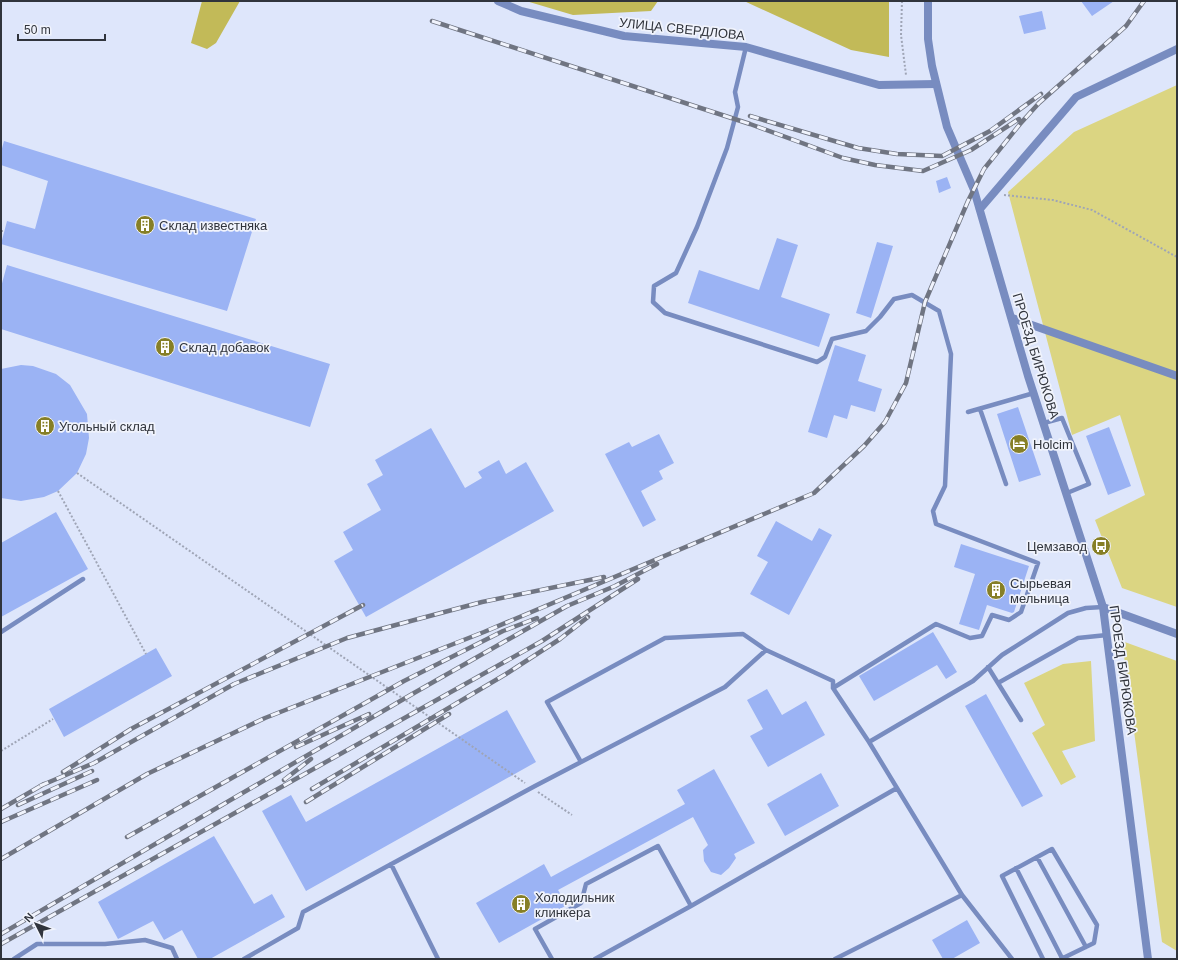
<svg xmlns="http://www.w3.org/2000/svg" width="1178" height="960" viewBox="0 0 1178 960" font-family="Arial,sans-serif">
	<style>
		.green { fill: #dbd582 }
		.forest { fill: #c2ba58 }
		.building { fill: #9bb3f4 }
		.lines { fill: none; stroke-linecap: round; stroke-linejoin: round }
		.path { stroke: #9fa5b6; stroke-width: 2; stroke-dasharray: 2 2; stroke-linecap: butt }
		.service { stroke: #788cc0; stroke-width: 4.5 }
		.minor { stroke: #788cc0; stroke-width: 8 }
		.tertiary { stroke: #788cc0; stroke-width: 8 }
		.rail-casing { stroke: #707582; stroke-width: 4.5 }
		.rail { stroke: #f0f3fc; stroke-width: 3; stroke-dasharray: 9; stroke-linecap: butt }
		.labels { text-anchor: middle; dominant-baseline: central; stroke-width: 3.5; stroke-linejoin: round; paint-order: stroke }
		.street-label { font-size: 13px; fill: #30343c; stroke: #f0f3fc }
		.poi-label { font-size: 13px; fill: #30343c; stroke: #f0f3fc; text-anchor: start }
	</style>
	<rect width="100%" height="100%" fill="#dee6fb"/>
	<!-- green -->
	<path class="green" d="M 1177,85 L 1177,607 L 1122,588 L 1095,520 L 1145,495 L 1120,415 L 1072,435 L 1008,192 L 1074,132 Z
		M 1122,641 L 1177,661 L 1177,951 L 1162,942 Z
		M 1091,661 L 1095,741 L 1062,751 L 1076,777 L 1061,785 L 1032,733 L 1045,725 L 1024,683 L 1063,664 Z"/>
	<!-- forest -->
	<path class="forest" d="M 202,1 L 240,1 L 216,43 L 207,49 L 191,43 Z
		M 526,1 L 658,1 L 651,11 L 573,15 Z
		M 744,1 L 889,1 L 889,57 L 851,50 Z"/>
	<!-- building -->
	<path class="building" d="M 1081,1 L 1114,1 L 1092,16 Z
		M 1042,11 L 1046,29 L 1024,34 L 1019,16 Z
		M 4,141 L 256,219 L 227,311 L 1,244 L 7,221 L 35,229 L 48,181 L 1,165 L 1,152 Z
		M 947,177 L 951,188 L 939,193 L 936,181 Z
		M 777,238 L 798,245 L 781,297 L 830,314 L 819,347 L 688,303 L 699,270 L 759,290 Z
		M 877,242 L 893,246 L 871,318 L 856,313 Z
		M 7,265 L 330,364 L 310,427 L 1,329 L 1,287 Z
		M 835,345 L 866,355 L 858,381 L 882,389 L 875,412 L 851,405 L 847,419 L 834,415 L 827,438 L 808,432 Z
		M 21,365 L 33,366 L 56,374 L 70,385 L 87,414 L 89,438 L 86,454 L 77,473 L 58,491 L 44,497 L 21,501 L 1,498 L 1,369 Z
		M 1018,407 L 1041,475 L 1019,482 L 997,414 Z
		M 1109,427 L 1131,486 L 1108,495 L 1086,436 Z
		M 431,428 L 465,488 L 482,478 L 478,472 L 499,460 L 506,474 L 526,462 L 554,511 L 366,617 L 334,561 L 353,550 L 343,532 L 381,510 L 367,484 L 383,475 L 375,460 Z
		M 659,434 L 674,463 L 659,471 L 663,479 L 641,491 L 656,520 L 643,527 L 605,454 L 629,442 L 632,447 Z
		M 56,512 L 88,569 L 1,617 L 1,543 Z
		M 776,521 L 812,541 L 819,528 L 832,535 L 789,615 L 750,594 L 768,562 L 757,556 Z
		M 961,544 L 1029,566 L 1014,612 L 1012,613 L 987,605 L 979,630 L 959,624 L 975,574 L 954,567 Z
		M 933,632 L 957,672 L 946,679 L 937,665 L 874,701 L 859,676 Z
		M 156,648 L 172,676 L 64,737 L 49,709 Z
		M 767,689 L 782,715 L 806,701 L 825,735 L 768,767 L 750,736 L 763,729 L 747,700 Z
		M 986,694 L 1043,796 L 1022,807 L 965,706 Z
		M 507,710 L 536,762 L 306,891 L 262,811 L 291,795 L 306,822 Z
		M 714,769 L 755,843 L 734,854 L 736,858 L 729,868 L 721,875 L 711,872 L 704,861 L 703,850 L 708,845 L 693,817 L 558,890 L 567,905 L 499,943 L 476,903 L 544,864 L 551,877 L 685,804 L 677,790 Z
		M 821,773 L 839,806 L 785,836 L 767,804 Z
		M 214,836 L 254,904 L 272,894 L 285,917 L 210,959 L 198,959 L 182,930 L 164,940 L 153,921 L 118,939 L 98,902 Z
		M 967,920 L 980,943 L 952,959 L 943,959 L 932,940 Z"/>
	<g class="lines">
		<!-- path -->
		<path class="path" d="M 902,1 L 901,35 L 906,75
			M 1004,195 L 1053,200 L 1092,210 L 1177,257
			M 1,231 L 4,231
			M 77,473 L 525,783
			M 58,491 L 146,654
			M 1,751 L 53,719
			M 538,792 L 572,815"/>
		<!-- service -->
		<path class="service" d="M 746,47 L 735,92 L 738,107 L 727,148 L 697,227 L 676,273 L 654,286 L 653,302 L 665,313 L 817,362 L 825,357 L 832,339 L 866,331 L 880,317 L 894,299 L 912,295 L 939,311 L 951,354 L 945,486 L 933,511 L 936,524 L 1038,563 L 1021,612 L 1009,620 L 992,615 L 982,636 L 970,638 L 936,624 L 833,688
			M 980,409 L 1006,484
			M 968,412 L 1034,393
			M 1044,423 L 1062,418 L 1089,484 L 1067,493
			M 1,632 L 83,579
			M 988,667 L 1021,720
			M 998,683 L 1078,638 L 1107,635
			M 869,742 L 973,681 L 1002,655 L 1068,613 L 1086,608 L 1103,607
			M 581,762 L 547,702 L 665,638 L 743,634 L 766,650
			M 1037,857 L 1086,947
			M 391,864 L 438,959
			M 1016,868 L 1062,958
			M 14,959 L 37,944 L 105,944 L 145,940 L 172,948 L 177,959
			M 244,959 L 298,928 L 303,912 L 535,786 L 725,687 L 766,650 L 833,681 L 833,688 L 869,742 L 962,895 L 1012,959
			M 552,959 L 535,929 L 581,903 L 586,884 L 658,846 L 691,906
			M 595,959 L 691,906 L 897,788
			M 835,959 L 962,895
			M 1043,959 L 1002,876 L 1052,849 L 1097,925 L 1094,943 L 1061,959"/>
		<!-- minor -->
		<path class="minor" d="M 498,1 L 521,11 L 624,36 L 746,47 L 879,85 L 936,84
			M 980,209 L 1076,97 L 1177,49
			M 1012,318 L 1177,376"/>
		<!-- tertiary -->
		<path class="tertiary" d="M 928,1 L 928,39 L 932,66 L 947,127 L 974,190 L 1028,376 L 1103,607 L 1148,959
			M 1103,607 L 1177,634"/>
		<!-- rail casing -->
		<g class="rail-casing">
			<path id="rail" d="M 432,21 L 750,124 L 843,158 L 875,165 L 923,171 L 971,150 L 1019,119
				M 750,116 L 858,148 L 897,154 L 942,156 L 990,131 L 1041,94
				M 296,747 L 369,714
				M 63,772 L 131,729 L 363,605
				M 284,780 L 311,759
				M 40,786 L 94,763 L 234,684 L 347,638 L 482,602 L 604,577
				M 312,789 L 506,674 L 560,639 L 588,617
				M 306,802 L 449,714
				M 18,805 L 92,771
				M 1,809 L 44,784
				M 1,822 L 97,780
				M 127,837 L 404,681 L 503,631 L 537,618
				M 1,859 L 147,774 L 265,718 L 484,632 L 814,493 L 864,446 L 885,422 L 906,383 L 925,302 L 968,201 L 984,169 L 1020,124 L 1039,103 L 1126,26 L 1144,1
				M 1,934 L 414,693 L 567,606 L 615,586 L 657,564
				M 1,944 L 542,641 L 638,579"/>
		</g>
		<!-- rail -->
		<use href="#rail" class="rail"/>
	</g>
	<!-- icons -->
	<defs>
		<g id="building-disc" transform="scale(1)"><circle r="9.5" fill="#867f26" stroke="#f0f3fc"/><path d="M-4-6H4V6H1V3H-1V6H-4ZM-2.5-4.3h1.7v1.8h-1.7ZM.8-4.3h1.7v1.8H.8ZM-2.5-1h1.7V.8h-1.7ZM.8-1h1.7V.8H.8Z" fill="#fff"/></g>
		<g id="hotel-disc" transform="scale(1)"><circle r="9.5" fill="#867f26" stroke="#f0f3fc"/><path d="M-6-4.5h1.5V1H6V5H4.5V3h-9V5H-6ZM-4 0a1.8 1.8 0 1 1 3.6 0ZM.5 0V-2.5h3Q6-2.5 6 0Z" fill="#fff"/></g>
		<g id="bus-disc" transform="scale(1)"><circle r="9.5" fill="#867f26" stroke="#f0f3fc"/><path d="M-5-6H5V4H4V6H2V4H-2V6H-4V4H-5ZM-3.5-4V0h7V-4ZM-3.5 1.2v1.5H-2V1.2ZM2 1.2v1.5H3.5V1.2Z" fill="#fff"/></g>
	</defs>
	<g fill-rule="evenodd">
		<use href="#building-disc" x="145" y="225"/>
		<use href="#building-disc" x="165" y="347"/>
		<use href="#building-disc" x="45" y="426"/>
		<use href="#hotel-disc" x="1019" y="444"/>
		<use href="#bus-disc" x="1101" y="546"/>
		<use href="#building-disc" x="996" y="590"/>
		<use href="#building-disc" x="521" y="904"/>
	</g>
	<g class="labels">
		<!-- street labels -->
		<g class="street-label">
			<text transform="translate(682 29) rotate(6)">УЛИЦА СВЕРДЛОВА</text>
			<text transform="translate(1036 356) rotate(73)">ПРОЕЗД БИРЮКОВА</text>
			<text transform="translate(1123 670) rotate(82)">ПРОЕЗД БИРЮКОВА</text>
		</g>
		<!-- poi labels -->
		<g class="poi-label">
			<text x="159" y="225">Склад известняка</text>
			<text x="179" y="347">Склад добавок</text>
			<text x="59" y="426">Угольный склад</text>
			<text x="1033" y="444">Holcim</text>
			<text x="1087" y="546" text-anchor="end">Цемзавод</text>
			<text x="1010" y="583">Сырьевая<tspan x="1010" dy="15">мельница</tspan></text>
			<text x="535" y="897">Холодильник<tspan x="535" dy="15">клинкера</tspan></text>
		</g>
	</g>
	<!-- border -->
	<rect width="1178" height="960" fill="none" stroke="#30343c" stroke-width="4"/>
	<!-- north arrow -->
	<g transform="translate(36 924) rotate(312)" stroke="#f0f3fc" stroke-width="3" paint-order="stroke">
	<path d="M0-3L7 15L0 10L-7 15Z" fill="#30343c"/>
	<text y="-6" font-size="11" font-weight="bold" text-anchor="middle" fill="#30343c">N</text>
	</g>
	<!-- scale -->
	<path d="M18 34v6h87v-6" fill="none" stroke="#30343c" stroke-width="2"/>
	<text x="24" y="34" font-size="12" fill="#30343c" stroke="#f0f3fc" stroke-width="3" paint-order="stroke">50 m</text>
</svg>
